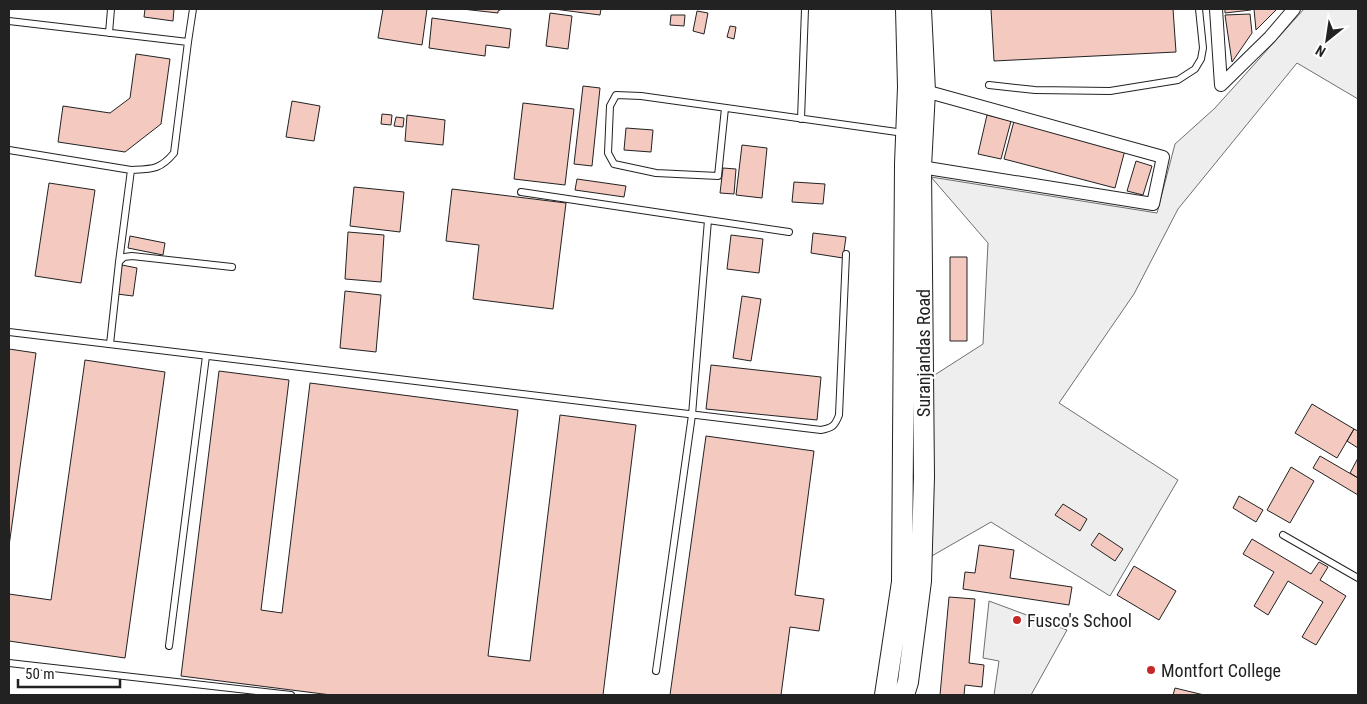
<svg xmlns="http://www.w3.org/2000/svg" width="1367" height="704" viewBox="0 0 1367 704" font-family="'Roboto Condensed',sans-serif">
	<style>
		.green { fill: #eee; stroke: #6f6f6f }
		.building { fill: #f3c9c0; stroke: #222 }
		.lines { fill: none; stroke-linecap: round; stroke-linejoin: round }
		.lane-casing { stroke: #222; stroke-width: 8 }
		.street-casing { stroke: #222; stroke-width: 14 }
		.primary-casing { stroke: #222; stroke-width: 22 }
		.lane { stroke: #fff; stroke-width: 6 }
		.street { stroke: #fff; stroke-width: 12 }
		.primary { stroke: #fff; stroke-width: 20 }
		.poi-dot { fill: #c62828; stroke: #fff; stroke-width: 2 }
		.labels { text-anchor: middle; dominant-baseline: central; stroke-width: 4; stroke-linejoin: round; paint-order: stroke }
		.street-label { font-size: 18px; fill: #222; stroke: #fff }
		.poi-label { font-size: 18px; fill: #222; stroke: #fff; text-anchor: start }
	</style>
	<rect width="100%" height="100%" fill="#fff"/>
	<!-- green -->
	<path class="green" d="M 1304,9 L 1358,9 L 1358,99 L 1297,63 L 1178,209 L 1134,294 L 1059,403 L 1178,480 L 1110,596 L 991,522 L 930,557 L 933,376 L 983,344 L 988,243 L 931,177 L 1157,213 L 1175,144 L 1215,108 Z
		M 989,601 L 1067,630 L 1031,695 L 994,695 L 999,661 L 983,658 Z"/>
	<!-- building -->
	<path class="building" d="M 145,9 L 174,9 L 173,21 L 144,17 Z
		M 383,9 L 427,9 L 422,45 L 378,38 Z
		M 462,9 L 502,9 L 498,11 L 498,13 Z
		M 554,9 L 601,9 L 600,15 Z
		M 991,9 L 1173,9 L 1176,52 L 994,61 Z
		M 1225,9 L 1250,9 L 1251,10 L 1225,13 Z
		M 1254,9 L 1277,9 L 1256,30 Z
		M 697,11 L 708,13 L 704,34 L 693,31 Z
		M 550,13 L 572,16 L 568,49 L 546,46 Z
		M 1250,14 L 1252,33 L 1232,62 L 1225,15 Z
		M 671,15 L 685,15 L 684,26 L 670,25 Z
		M 432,18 L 511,29 L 509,48 L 486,45 L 485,56 L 429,48 Z
		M 730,26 L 736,27 L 734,39 L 727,37 Z
		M 136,54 L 170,59 L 161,124 L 125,152 L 58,142 L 63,106 L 110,113 L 130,98 Z
		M 583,86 L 600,88 L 592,166 L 574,164 Z
		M 292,101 L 320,106 L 314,141 L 286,137 Z
		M 523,103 L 574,109 L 565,185 L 514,179 Z
		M 382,114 L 392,115 L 391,125 L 381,124 Z
		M 407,115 L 445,120 L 443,145 L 405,141 Z
		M 987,115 L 1011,121 L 1001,159 L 978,154 Z
		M 396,117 L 404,118 L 403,127 L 394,126 Z
		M 1014,121 L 1125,150 L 1115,188 L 1004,159 Z
		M 626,128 L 653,130 L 651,152 L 624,150 Z
		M 742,145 L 767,148 L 762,198 L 736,195 Z
		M 1136,161 L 1152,166 L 1143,195 L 1127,191 Z
		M 723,168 L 736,169 L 734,194 L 720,193 Z
		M 577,179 L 626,186 L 624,197 L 575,190 Z
		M 794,182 L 825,184 L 823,204 L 792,202 Z
		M 49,183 L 95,190 L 81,283 L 35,276 Z
		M 354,187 L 404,192 L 400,232 L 350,226 Z
		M 452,189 L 566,203 L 553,309 L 473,299 L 479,245 L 446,241 Z
		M 348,232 L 384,235 L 381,282 L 345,279 Z
		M 813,233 L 846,237 L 843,258 L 811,253 Z
		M 731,235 L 763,239 L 759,273 L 727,269 Z
		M 130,236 L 165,243 L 163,255 L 128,248 Z
		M 950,257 L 967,257 L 967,341 L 950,341 Z
		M 122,265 L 137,268 L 133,296 L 117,294 Z
		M 345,291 L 381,295 L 376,352 L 340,348 Z
		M 742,296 L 761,299 L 751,361 L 733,358 Z
		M 9,349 L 36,353 L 9,546 Z
		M 85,360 L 165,372 L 125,658 L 9,641 L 9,594 L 51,600 Z
		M 711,365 L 821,377 L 817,420 L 706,409 Z
		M 219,371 L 289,380 L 261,610 L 282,613 L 310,383 L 518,410 L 488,656 L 530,661 L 560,415 L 636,425 L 603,695 L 331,695 L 181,676 Z
		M 1312,404 L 1354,429 L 1337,458 L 1295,433 Z
		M 1354,429 L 1358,431 L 1358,448 L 1347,441 Z
		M 706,436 L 814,451 L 795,595 L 824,599 L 819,631 L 790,627 L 781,695 L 670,695 Z
		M 1320,456 L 1358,478 L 1358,495 L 1313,468 Z
		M 1358,458 L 1358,478 L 1350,473 Z
		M 1291,467 L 1314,481 L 1290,523 L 1267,510 Z
		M 1239,496 L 1263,510 L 1256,522 L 1233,508 Z
		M 1063,504 L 1087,519 L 1080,531 L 1055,515 Z
		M 1099,533 L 1123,549 L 1115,561 L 1091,545 Z
		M 1252,539 L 1311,574 L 1319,562 L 1328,567 L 1320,580 L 1346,596 L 1316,645 L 1302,637 L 1323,602 L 1288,581 L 1268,615 L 1254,606 L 1274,572 L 1243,554 Z
		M 979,545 L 1014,550 L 1010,578 L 1072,587 L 1069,605 L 963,589 L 965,572 L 975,573 Z
		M 1134,566 L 1176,591 L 1159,620 L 1117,595 Z
		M 949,597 L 975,599 L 969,663 L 984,665 L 982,687 L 965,685 L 964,695 L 940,695 Z
		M 1175,688 L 1204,695 L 1173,695 Z"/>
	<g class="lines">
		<!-- lane casing -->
		<g class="lane-casing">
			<path id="lane" d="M 9,21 L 188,42 L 193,9
				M 109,33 L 111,9
				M 989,85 L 1035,90 L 1110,91 L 1178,80 L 1195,69 L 1201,59 L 1203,48 L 1199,9
				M 725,108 L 718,176 L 656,173 L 614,164 L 608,153 L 610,106 L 616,95 L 641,96 L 904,133
				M 801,119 L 805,9
				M 9,150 L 131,170 L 119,262
				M 131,170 C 152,169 160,170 174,153 L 188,42
				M 521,192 L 708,220 L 692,415 L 656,671
				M 708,220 L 789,232
				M 9,332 L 821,430 C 832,428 835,426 839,415 L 846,254
				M 110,344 L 119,262 L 124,257 L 132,256 L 232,267
				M 1283,535 L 1358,578
				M 169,646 L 206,356
				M 9,663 L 291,695"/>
		</g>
		<!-- street casing -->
		<g class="street-casing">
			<path id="street" d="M 1216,9 L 1221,85
				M 1221,85 L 1270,37 L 1294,9
				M 921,167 L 1153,204 L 1163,157 L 925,91"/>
		</g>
		<!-- primary casing -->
		<g class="primary-casing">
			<path id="primary" d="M 885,695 L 902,582 L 905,164 L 908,87 L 906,9
				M 904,695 L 908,682 L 921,581 L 924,477 L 921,167 L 925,91 L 921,9"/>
		</g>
		<!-- lane -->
		<use href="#lane" class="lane"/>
		<!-- street -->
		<use href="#street" class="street"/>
		<!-- primary -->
		<use href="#primary" class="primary"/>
	</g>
	<!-- markers -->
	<g class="poi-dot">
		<circle cx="1017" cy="620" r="5"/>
		<circle cx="1151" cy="670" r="5"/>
	</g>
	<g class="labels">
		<!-- street labels -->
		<g class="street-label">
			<text transform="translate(923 353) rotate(-90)">Suranjandas Road</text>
		</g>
		<!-- poi labels -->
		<g class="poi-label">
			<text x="1027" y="620">Fusco's School</text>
			<text x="1161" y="670">Montfort College</text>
		</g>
	</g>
	<!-- border -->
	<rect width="1367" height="704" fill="none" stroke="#222222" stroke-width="20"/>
	<!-- north arrow -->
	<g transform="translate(1327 40) rotate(210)" stroke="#ffffff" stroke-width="4" paint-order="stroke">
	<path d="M0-4L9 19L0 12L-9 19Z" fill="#222222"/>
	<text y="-8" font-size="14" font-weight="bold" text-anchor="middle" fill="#222222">N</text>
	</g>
	<!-- scale -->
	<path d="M18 679v8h102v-8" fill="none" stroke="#222222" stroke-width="2.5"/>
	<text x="25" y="679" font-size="15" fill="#222222" stroke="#ffffff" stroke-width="4" paint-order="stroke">50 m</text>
</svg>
